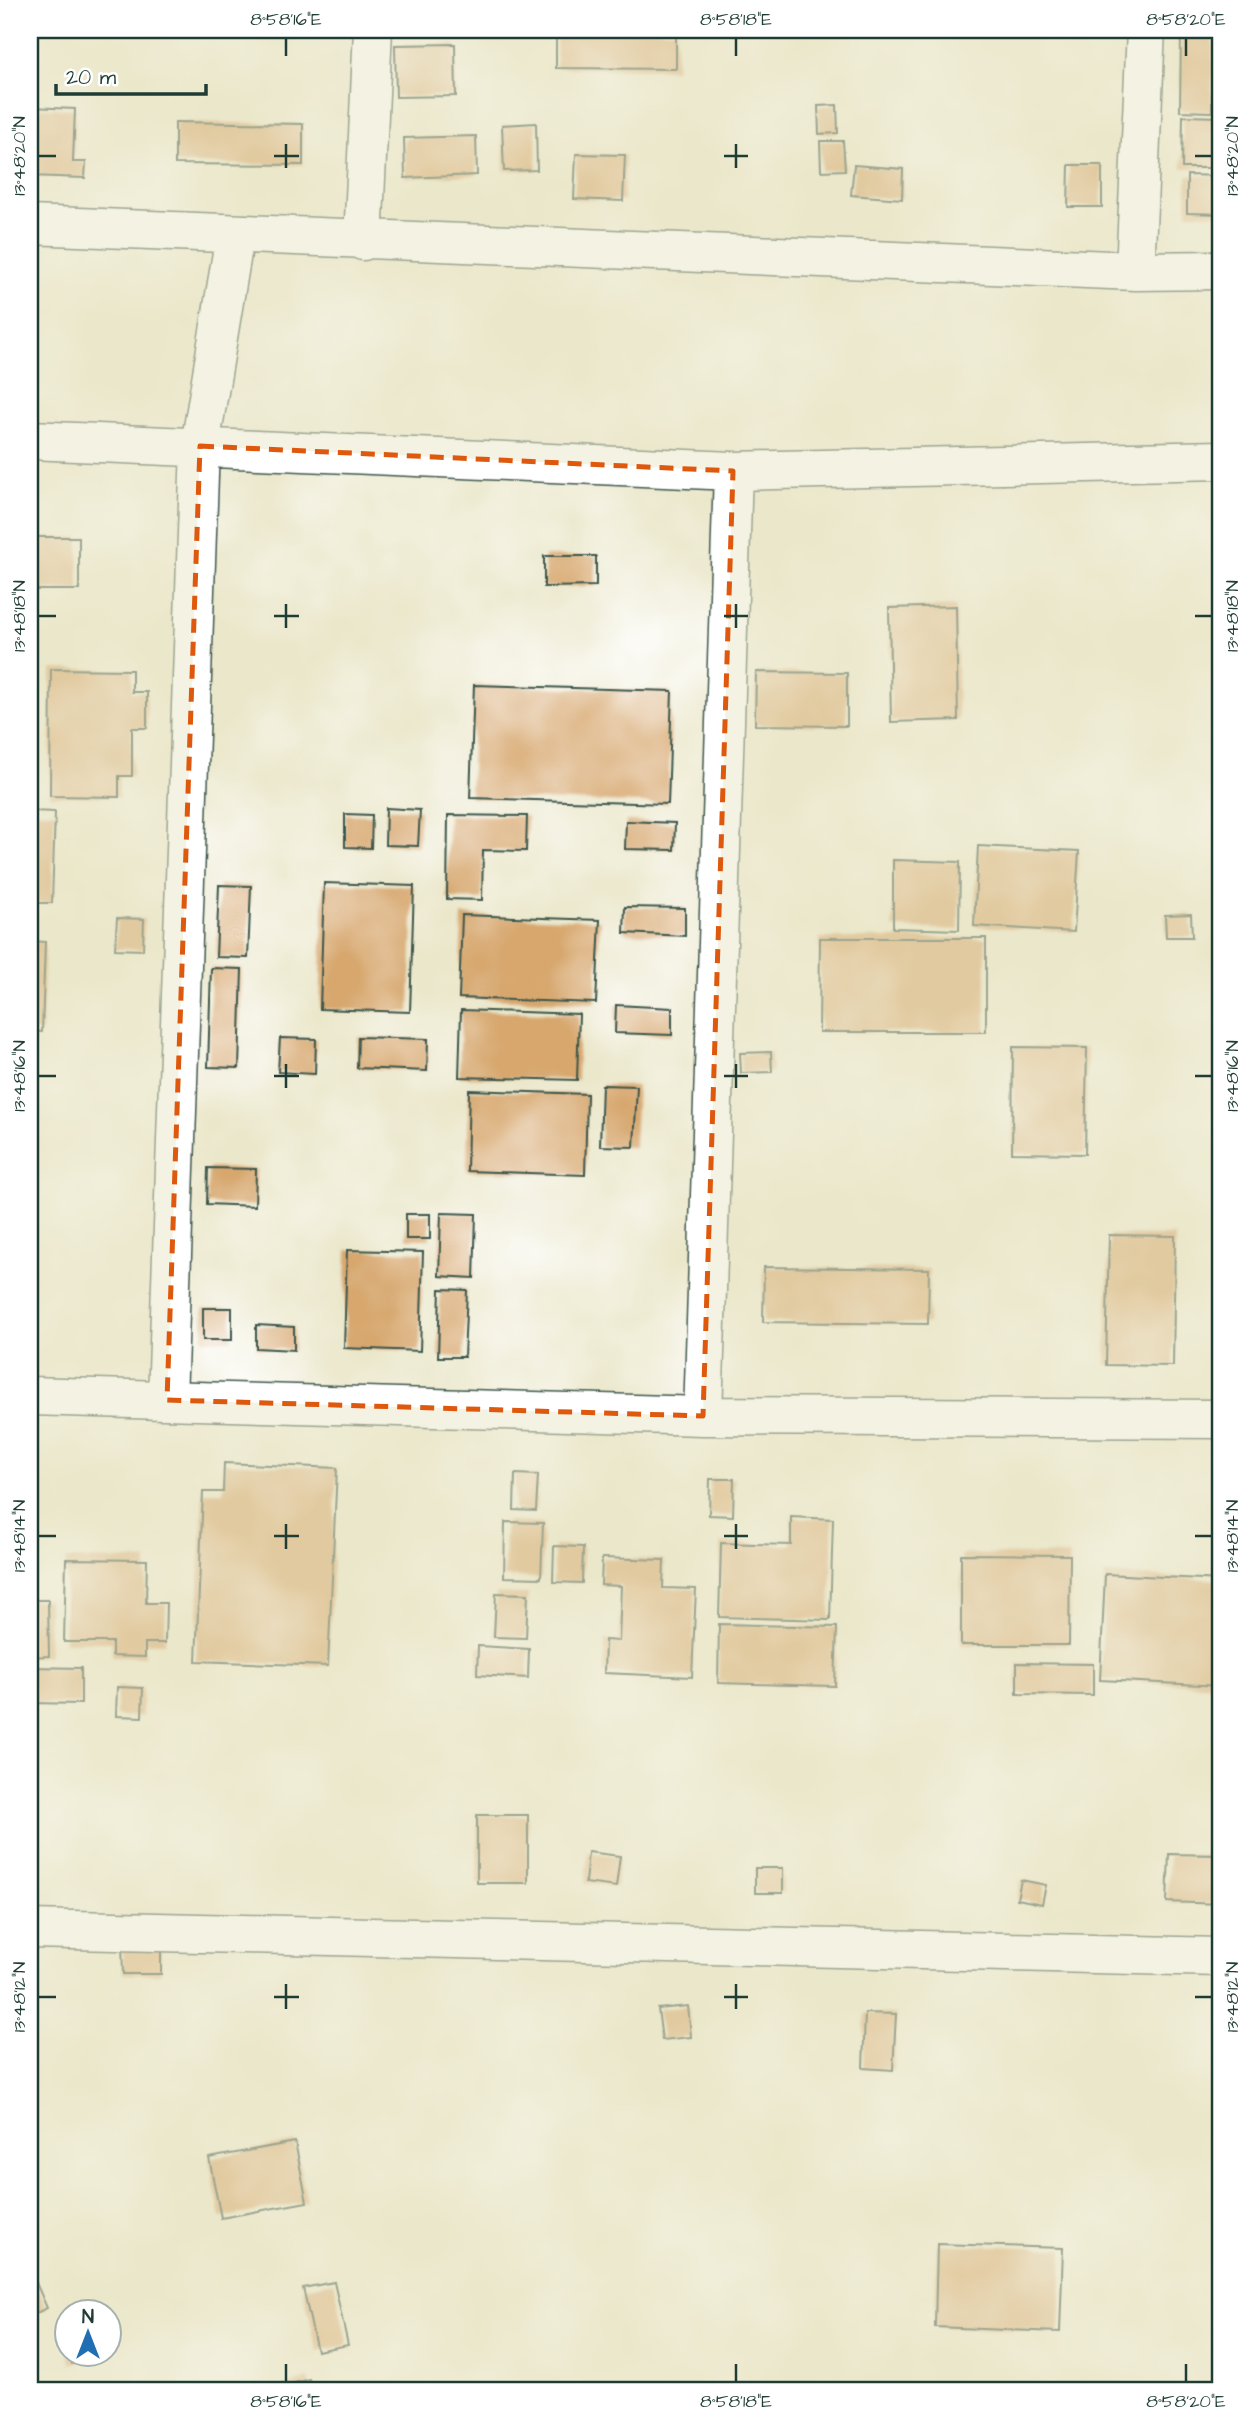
<svg xmlns="http://www.w3.org/2000/svg" width="1251" height="2420" viewBox="0 0 1251 2420" font-family="'Architects Daughter',sans-serif">
	<style>
		.building { fill: #d7a76e }
		.lines { fill: none; stroke-linecap: round; stroke-linejoin: round }
		.minor-casing { stroke: #3e564b; stroke-width: 41 }
		.minor { stroke: #fff; stroke-width: 38 }
		.marked { fill: none; stroke: #de580e; stroke-width: 5; stroke-dasharray: 14 9; stroke-linejoin: round }
		.ticks { fill: none; stroke: #1f3d34; stroke-width: 2.5 }
		.neatline { fill: none; stroke: #1f3d34; stroke-width: 2.5 }
		.ticks-label { font-size: 18px; text-anchor: middle; fill: #1f3d34 }
	</style>
	<rect width="100%" height="100%" fill="#fff"/>
	<filter id="ink" filterUnits="userSpaceOnUse"><feTurbulence type="fractalNoise" baseFrequency=".0143" numOctaves="2"/><feDisplacementMap in="SourceGraphic" scale="14" xChannelSelector="R" yChannelSelector="G"/><feConvolveMatrix kernelMatrix="1 2 1 2 8 2 1 2 1" color-interpolation-filters="sRGB"/></filter>
	<filter id="wash" filterUnits="userSpaceOnUse"><feTurbulence type="fractalNoise" baseFrequency=".00686" numOctaves="4" result="noise"/><feDisplacementMap in="SourceGraphic" scale="28" xChannelSelector="R" yChannelSelector="G"/><feGaussianBlur stdDeviation="1.57" result="paint"/><feColorMatrix in="noise" values="0 0 0 0 0 0 0 0 0 0 0 0 0 0 0 0 0 1.4 0 .05"/><feComposite in="paint" operator="in"/></filter>
	<g filter="url(#wash)">
		<rect width="100%" height="100%" fill="#ebe7cb"/>
		<g id="blocks">
			<!-- building -->
			<path class="building" d="M 556,30 L 676,30 L 676,69 L 556,68 Z
				M 1181,30 L 1213,30 L 1212,112 L 1180,111 Z
				M 455,44 L 456,96 L 396,97 L 395,45 Z
				M 837,105 L 838,133 L 819,134 L 818,106 Z
				M 30,107 L 75,109 L 73,162 L 86,162 L 85,178 L 30,176 Z
				M 1183,116 L 1221,117 L 1221,168 L 1182,168 Z
				M 175,122 L 303,124 L 303,165 L 175,164 Z
				M 536,123 L 537,170 L 504,171 L 502,125 Z
				M 476,136 L 477,175 L 405,178 L 404,138 Z
				M 820,141 L 843,141 L 845,170 L 821,171 Z
				M 576,154 L 625,155 L 623,201 L 574,199 Z
				M 854,165 L 903,169 L 902,199 L 851,195 Z
				M 1069,165 L 1102,165 L 1102,207 L 1068,207 Z
				M 1187,175 L 1221,176 L 1221,214 L 1187,213 Z
				M 30,537 L 79,537 L 79,590 L 30,590 Z
				M 544,556 L 596,556 L 596,586 L 544,587 Z
				M 956,606 L 958,720 L 891,722 L 889,608 Z
				M 30,666 L 35,667 L 33,786 L 30,786 Z
				M 51,669 L 132,670 L 132,692 L 147,692 L 147,728 L 132,728 L 132,776 L 119,776 L 119,797 L 50,796 Z
				M 756,672 L 847,673 L 847,726 L 755,725 Z
				M 474,685 L 672,691 L 668,804 L 470,798 Z
				M 386,808 L 420,810 L 418,846 L 385,845 Z
				M 30,811 L 55,812 L 52,903 L 30,903 Z
				M 345,814 L 372,815 L 371,848 L 345,847 Z
				M 448,815 L 527,816 L 526,851 L 483,850 L 482,900 L 447,899 Z
				M 626,821 L 675,823 L 674,850 L 625,849 Z
				M 978,846 L 1079,851 L 1074,932 L 974,926 Z
				M 893,860 L 960,862 L 959,930 L 893,928 Z
				M 324,883 L 414,886 L 410,1012 L 320,1009 Z
				M 219,885 L 251,886 L 248,958 L 216,957 Z
				M 625,907 L 685,908 L 685,936 L 624,933 Z
				M 1191,914 L 1192,937 L 1166,937 L 1165,915 Z
				M 462,915 L 600,920 L 596,1003 L 459,998 Z
				M 117,918 L 144,919 L 143,950 L 115,949 Z
				M 820,938 L 986,938 L 986,1032 L 819,1032 Z
				M 30,941 L 45,942 L 42,1032 L 30,1031 Z
				M 211,968 L 242,969 L 239,1068 L 208,1067 Z
				M 616,1005 L 672,1008 L 672,1035 L 615,1033 Z
				M 461,1010 L 579,1014 L 577,1080 L 459,1077 Z
				M 358,1037 L 428,1039 L 427,1071 L 357,1068 Z
				M 280,1038 L 316,1039 L 315,1074 L 278,1072 Z
				M 1013,1047 L 1087,1048 L 1085,1154 L 1012,1153 Z
				M 771,1052 L 772,1072 L 741,1073 L 740,1053 Z
				M 602,1085 L 637,1086 L 634,1147 L 600,1146 Z
				M 469,1090 L 587,1094 L 585,1175 L 467,1171 Z
				M 208,1168 L 256,1169 L 255,1206 L 207,1204 Z
				M 441,1213 L 476,1214 L 474,1278 L 439,1276 Z
				M 406,1214 L 430,1214 L 430,1239 L 406,1239 Z
				M 1109,1235 L 1175,1236 L 1173,1366 L 1106,1365 Z
				M 347,1250 L 423,1252 L 420,1351 L 344,1348 Z
				M 764,1267 L 929,1269 L 928,1324 L 763,1322 Z
				M 440,1289 L 467,1290 L 464,1357 L 438,1357 Z
				M 203,1308 L 232,1308 L 232,1340 L 203,1340 Z
				M 256,1325 L 294,1327 L 294,1350 L 256,1348 Z
				M 224,1463 L 337,1468 L 328,1666 L 196,1661 L 203,1492 L 223,1492 Z
				M 515,1474 L 538,1475 L 536,1511 L 514,1510 Z
				M 710,1479 L 734,1479 L 733,1516 L 709,1515 Z
				M 791,1517 L 833,1519 L 830,1620 L 719,1617 L 721,1543 L 791,1545 Z
				M 505,1522 L 543,1523 L 541,1578 L 504,1577 Z
				M 554,1546 L 583,1547 L 582,1583 L 553,1582 Z
				M 961,1554 L 1070,1555 L 1069,1645 L 961,1645 Z
				M 602,1558 L 664,1560 L 663,1588 L 696,1589 L 692,1677 L 604,1673 L 605,1640 L 619,1641 L 621,1586 L 601,1585 Z
				M 66,1559 L 147,1560 L 146,1603 L 166,1603 L 165,1643 L 145,1643 L 145,1657 L 112,1656 L 112,1642 L 64,1642 Z
				M 1105,1574 L 1221,1580 L 1221,1686 L 1100,1680 Z
				M 496,1593 L 528,1594 L 526,1638 L 494,1637 Z
				M 30,1600 L 48,1600 L 49,1656 L 30,1657 Z
				M 719,1624 L 837,1627 L 835,1686 L 718,1683 Z
				M 478,1646 L 529,1649 L 528,1678 L 477,1675 Z
				M 1017,1663 L 1093,1664 L 1093,1695 L 1017,1694 Z
				M 30,1667 L 81,1668 L 81,1704 L 30,1703 Z
				M 117,1687 L 143,1688 L 142,1717 L 116,1716 Z
				M 477,1815 L 528,1815 L 528,1883 L 477,1883 Z
				M 588,1852 L 620,1856 L 616,1887 L 585,1883 Z
				M 1169,1854 L 1221,1855 L 1221,1904 L 1167,1902 Z
				M 755,1868 L 783,1868 L 783,1893 L 755,1893 Z
				M 1021,1880 L 1046,1885 L 1042,1904 L 1017,1899 Z
				M 161,1942 L 161,1974 L 123,1974 L 122,1943 Z
				M 688,2006 L 691,2037 L 662,2040 L 658,2009 Z
				M 865,2013 L 896,2014 L 893,2070 L 863,2068 Z
				M 295,2142 L 307,2202 L 221,2218 L 209,2158 Z
				M 937,2244 L 1063,2248 L 1060,2332 L 935,2327 Z
				M 30,2269 L 47,2308 L 30,2316 Z
				M 334,2282 L 348,2345 L 317,2351 L 303,2288 Z
				M 68,2354 L 100,2354 L 72,2364 Z
				M 309,2379 L 312,2390 L 281,2390 L 280,2387 Z"/>
		</g>
	</g>
	<g filter="url(#ink)">
		<use href="#blocks" fill-opacity="0" stroke="#3e564b" stroke-width="2"/>
		<g class="lines">
			<!-- minor casing -->
			<g class="minor-casing">
				<path id="minor" d="M 30,225 L 1135,271 L 1221,270
					M 363,241 L 373,30
					M 1135,271 L 1146,30
					M 30,440 L 733,471 L 1221,460
					M 30,1396 L 703,1416 L 1221,1419
					M 167,1400 L 200,446 L 235,235
					M 703,1416 L 733,471
					M 30,1929 L 1221,1957"/>
			</g>
			<!-- minor -->
			<use href="#minor" class="minor"/>
		</g>
	</g>
	<!-- marked area -->
	<path d="M0 0H1251V2420H0ZM 200,446 L 733,471 L 703,1416 L 167,1400 Z" fill="#ebe7cb" fill-opacity=".55" fill-rule="evenodd"/>
	<path class="marked" d="M 200,446 L 733,471 L 703,1416 L 167,1400 Z"/>
	<!-- ticks -->
	<path class="ticks" d="M 286,38 L 286,56M 736,38 L 736,56M 1186,38 L 1186,56M 286,144 L 286,168M 736,144 L 736,168M 38,156 L 56,156M 274,156 L 299,156M 724,156 L 748,156M 1195,156 L 1212,156M 286,604 L 286,628M 736,604 L 736,628M 38,616 L 56,616M 274,616 L 299,616M 724,616 L 748,616M 1195,616 L 1212,616M 286,1064 L 286,1088M 736,1064 L 736,1088M 38,1076 L 56,1076M 274,1076 L 299,1076M 724,1076 L 748,1076M 1195,1076 L 1212,1076M 286,1524 L 286,1549M 736,1524 L 736,1549M 38,1536 L 56,1536M 274,1536 L 299,1536M 724,1536 L 748,1536M 1195,1536 L 1212,1536M 286,1984 L 286,2009M 736,1984 L 736,2009M 38,1997 L 56,1997M 274,1997 L 299,1997M 724,1997 L 748,1997M 1195,1997 L 1212,1997M 286,2364 L 286,2382M 736,2364 L 736,2382M 1186,2364 L 1186,2382"/>
	<!-- margin -->
	<rect width="1251" height="2420" fill="none" stroke="#fff" stroke-width="77"/>
	<!-- north arrow -->
	<g transform="translate(88 2333)"><circle r="33" fill="#ffffff" stroke="#a5b1ae" stroke-width="2"/>
	<path d="M0-5L12 26L0 18L-12 26Z" fill="#1f6fb2"/>
	<text y="-10" font-size="19" font-weight="bold" text-anchor="middle" fill="#1f3d34">N</text>
	</g>
	<!-- scale -->
	<path d="M56 84v10h150v-10" fill="none" stroke="#1f3d34" stroke-width="3.5"/>
	<text x="66" y="84" font-size="21" fill="#1f3d34" stroke="#ffffff" stroke-width="5" paint-order="stroke">20 m</text>
	<rect x="38" y="38" width="1174" height="2344" class="neatline"/>
	<g class="ticks-label">
		<text x="286" y="25">8°58'16"E</text>
		<text x="736" y="25">8°58'18"E</text>
		<text x="1186" y="25">8°58'20"E</text>
		<text transform="translate(19 156) rotate(-90)" y="6">13°48'20"N</text>
		<text transform="translate(1232 156) rotate(-90)" y="6">13°48'20"N</text>
		<text transform="translate(19 616) rotate(-90)" y="6">13°48'18"N</text>
		<text transform="translate(1232 616) rotate(-90)" y="6">13°48'18"N</text>
		<text transform="translate(19 1076) rotate(-90)" y="6">13°48'16"N</text>
		<text transform="translate(1232 1076) rotate(-90)" y="6">13°48'16"N</text>
		<text transform="translate(19 1536) rotate(-90)" y="6">13°48'14"N</text>
		<text transform="translate(1232 1536) rotate(-90)" y="6">13°48'14"N</text>
		<text transform="translate(19 1997) rotate(-90)" y="6">13°48'12"N</text>
		<text transform="translate(1232 1997) rotate(-90)" y="6">13°48'12"N</text>
		<text x="286" y="2407">8°58'16"E</text>
		<text x="736" y="2407">8°58'18"E</text>
		<text x="1186" y="2407">8°58'20"E</text>
	</g>
</svg>
